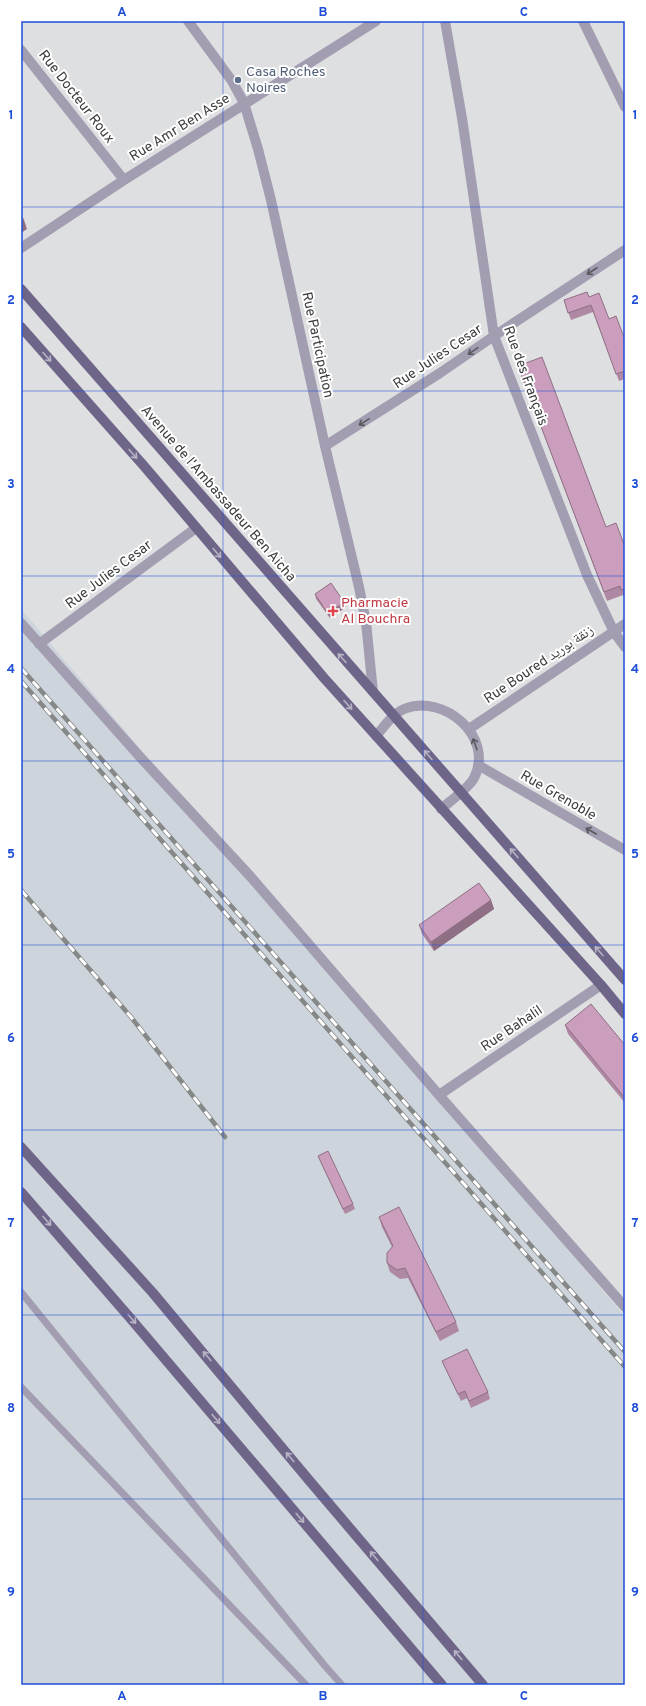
<svg xmlns="http://www.w3.org/2000/svg" width="646" height="1706" viewBox="0 0 646 1706" font-family="Overpass,'Noto Naskh Arabic',sans-serif">
	<style>
		.built { fill: #cdd4db }
		.lines { fill: none; stroke-linecap: round; stroke-linejoin: round }
		.service { stroke: #a29db1; stroke-width: 7 }
		.minor { stroke: #a29db1; stroke-width: 10 }
		.primary { stroke: #6f6589; stroke-width: 10 }
		.rail-casing { stroke: #868787; stroke-width: 4.5 }
		.rail { stroke: #fff; stroke-width: 3; stroke-dasharray: 9; stroke-linecap: butt }
		.wall { fill: #af88a3 }
		.shaded-wall { fill: #8e6f84 }
		.building { fill: #cb9ebd; stroke: #8e6f84 }
		.oneway { stroke: #5a595f }
		.oneway2 { stroke: #b7b2c4 }
		.grid { fill: none; stroke: #1d4ed8; stroke-width: 1; stroke-opacity: 0.55 }
		.service-dot { fill: #5c6f8a; stroke: #fff; stroke-width: 1.5 }
		.health-dot { fill: #e0444e; stroke: #fff; stroke-width: 1.5 }
		.labels { text-anchor: middle; dominant-baseline: central; stroke-width: 4; stroke-linejoin: round; paint-order: stroke }
		.service-label { font-size: 14px; fill: #4e5e75; stroke: #fff; text-anchor: start }
		.street-label { font-size: 14px; fill: #3b3c3c; stroke: #fff }
		.health-label { font-size: 14px; fill: #be3a42; stroke: #fff; text-anchor: start }
		.neatline { fill: none; stroke: #1d4ed8; stroke-width: 1.5 }
		.grid-label { font-size: 13px; text-anchor: middle; font-weight: bold; fill: #1d4ed8 }
	</style>
	<rect width="100%" height="100%" fill="#dedfe1"/>
	<!-- built -->
	<path class="built" d="M 21,609 L 622,1313 L 625,1311 L 625,1685 L 21,1685 Z"/>
	<g class="lines">
		<!-- service -->
		<path class="service" d="M 21,1292 L 325,1666 L 342,1685
			M 21,1387 L 306,1685"/>
		<!-- minor -->
		<path class="minor" d="M 188,21 L 232,81 L 244,103 L 258,149 L 271,200 L 325,446 L 359,587 L 366,622 L 373,692
			M 445,21 L 462,118 L 494,336 L 587,575 L 614,632 L 625,647
			M 583,21 L 625,107
			M 21,50 L 124,180
			M 21,248 L 124,180 L 376,21
			M 325,446 L 440,373 L 494,336 L 625,250
			M 21,623 L 141,758 L 250,876 L 439,1095 L 625,1307
			M 39,644 L 196,528
			M 469,729 L 625,624
			M 376,736 C 384,727 392,714 404,709 C 444,693 495,737 474,778 C 470,787 449,802 441,809
			M 478,765 L 625,850
			M 439,1095 L 601,985"/>
		<!-- primary -->
		<path class="primary" d="M 21,289 L 625,980
			M 21,327 L 144,466 L 324,678 L 601,985 L 625,1014
			M 21,1147 L 153,1293 L 308,1479 L 483,1685
			M 21,1192 L 131,1319 L 442,1685"/>
		<!-- rail casing -->
		<g class="rail-casing">
			<path id="rail" d="M 21,668 L 625,1352
				M 21,681 L 625,1367
				M 21,890 L 131,1017 L 225,1137"/>
		</g>
		<!-- rail -->
		<use href="#rail" class="rail"/>
	</g>
	<!-- wall -->
	<path class="wall" d="M 589,297 L 609,319 L 625,340 L 625,379 L 619,381 L 593,312 L 571,320 L 564,300 Z
		M 518,366 L 606,527 L 625,547 L 625,599 L 623,595 L 607,601 Z
		M 315,594 L 346,607 L 330,618 L 316,599 Z
		M 491,900 L 494,909 L 434,951 L 422,934 L 419,925 Z
		M 565,1025 L 625,1045 L 625,1103 L 568,1034 Z
		M 318,1156 L 353,1204 L 355,1209 L 345,1214 Z
		M 379,1217 L 456,1322 L 459,1331 L 440,1341 L 408,1278 L 400,1279 L 390,1272 L 387,1263 L 392,1247 L 382,1227 Z
		M 442,1361 L 488,1392 L 490,1399 L 471,1408 L 467,1398 L 461,1401 L 445,1368 Z"/>
	<!-- shaded-wall -->
	<path class="shaded-wall" d="M 24,220 L 27,229 L 21,233 L 21,222 Z
		M 344,602 L 346,607 L 330,618 L 328,614 Z
		M 491,900 L 494,909 L 434,951 L 431,942 Z"/>
	<!-- building -->
	<path class="building" d="M 21,216 L 24,220 L 21,222 Z
		M 587,292 L 589,297 L 599,293 L 609,319 L 616,316 L 625,340 L 625,371 L 616,374 L 591,305 L 568,313 L 564,300 Z
		M 542,357 L 606,527 L 616,523 L 625,547 L 625,589 L 621,590 L 620,586 L 604,592 L 518,366 Z
		M 331,583 L 344,602 L 328,614 L 315,594 Z
		M 479,883 L 491,900 L 431,942 L 419,925 Z
		M 591,1004 L 625,1045 L 625,1098 L 565,1025 Z
		M 328,1151 L 353,1204 L 343,1209 L 318,1156 Z
		M 399,1207 L 456,1322 L 436,1332 L 405,1268 L 397,1270 L 387,1263 L 387,1253 L 393,1246 L 379,1217 Z
		M 467,1349 L 488,1392 L 469,1401 L 465,1391 L 458,1394 L 442,1361 Z"/>
	<!-- one-way arrows -->
	<defs><path id="oneway-shaft" d="M-6 0H5M1.5-3L5.5 0L1.5 3" fill="none" stroke-width="1.6" stroke-linecap="round" stroke-linejoin="round"/></defs>
	<g class="oneway">
		<use href="#oneway-shaft" transform="translate(592 271) rotate(147)"/>
		<use href="#oneway-shaft" transform="translate(473 351) rotate(145)"/>
		<use href="#oneway-shaft" transform="translate(364 422) rotate(148)"/>
		<use href="#oneway-shaft" transform="translate(475 744) rotate(-109)"/>
		<use href="#oneway-shaft" transform="translate(591 831) rotate(-150)"/>
	</g>
	<g class="oneway2">
		<use href="#oneway-shaft" transform="translate(47 357) rotate(48)"/>
		<use href="#oneway-shaft" transform="translate(133 454) rotate(48)"/>
		<use href="#oneway-shaft" transform="translate(217 553) rotate(50)"/>
		<use href="#oneway-shaft" transform="translate(342 658) rotate(-132)"/>
		<use href="#oneway-shaft" transform="translate(348 705) rotate(48)"/>
		<use href="#oneway-shaft" transform="translate(428 755) rotate(-131)"/>
		<use href="#oneway-shaft" transform="translate(514 853) rotate(-131)"/>
		<use href="#oneway-shaft" transform="translate(599 951) rotate(-131)"/>
		<use href="#oneway-shaft" transform="translate(47 1221) rotate(49)"/>
		<use href="#oneway-shaft" transform="translate(132 1319) rotate(49)"/>
		<use href="#oneway-shaft" transform="translate(207 1356) rotate(-130)"/>
		<use href="#oneway-shaft" transform="translate(216 1419) rotate(50)"/>
		<use href="#oneway-shaft" transform="translate(290 1457) rotate(-130)"/>
		<use href="#oneway-shaft" transform="translate(300 1518) rotate(50)"/>
		<use href="#oneway-shaft" transform="translate(374 1556) rotate(-130)"/>
		<use href="#oneway-shaft" transform="translate(458 1655) rotate(-130)"/>
	</g>
	<!-- grid -->
	<path class="grid" d="M 223,21 L 223,1685M 423,21 L 423,1685M 21,207 L 625,207M 21,391 L 625,391M 21,576 L 625,576M 21,761 L 625,761M 21,945 L 625,945M 21,1130 L 625,1130M 21,1315 L 625,1315M 21,1499 L 625,1499"/>
	<!-- markers -->
	<circle class="service-dot" cx="238" cy="80" r="4"/>
	<path class="health-dot" d="M331 605h4v4h4v4h-4v4h-4v-4h-4v-4h4z"/>
	<g class="labels">
		<!-- service labels -->
		<g class="service-label">
			<text x="246" y="72">Casa Roches<tspan x="246" dy="16">Noires</tspan></text>
		</g>
		<!-- street labels -->
		<g class="street-label">
			<text transform="translate(76 97) rotate(52)">Rue Docteur Roux</text>
			<text transform="translate(180 128) rotate(-32)">Rue Amr Ben Asse</text>
			<text transform="translate(317 345) rotate(78)">Rue Participation</text>
			<text transform="translate(438 357) rotate(-34)">Rue Julies Cesar</text>
			<text transform="translate(525 376) rotate(70)">Rue des Français</text>
			<text transform="translate(218 494) rotate(49)">Avenue de l'Ambassadeur Ben Aicha</text>
			<text transform="translate(109 575) rotate(-37)">Rue Julies Cesar</text>
			<text transform="translate(539 665) rotate(-34)">Rue Boured زنقة بوريد</text>
			<text transform="translate(558 796) rotate(30)">Rue Grenoble</text>
			<text transform="translate(512 1029) rotate(-34)">Rue Bahalil</text>
		</g>
		<!-- health labels -->
		<g class="health-label">
			<text x="341" y="603">Pharmacie<tspan x="341" dy="16">Al Bouchra</tspan></text>
		</g>
	</g>
	<!-- border -->
	<rect width="646" height="1706" fill="none" stroke="#ffffff" stroke-width="44"/>
	<rect x="22" y="22" width="602" height="1662" class="neatline"/>
	<g class="grid-label">
		<text x="122" y="16">A</text>
		<text x="323" y="16">B</text>
		<text x="524" y="16">C</text>
		<text x="11" y="119">1</text>
		<text x="635" y="119">1</text>
		<text x="11" y="304">2</text>
		<text x="635" y="304">2</text>
		<text x="11" y="488">3</text>
		<text x="635" y="488">3</text>
		<text x="11" y="673">4</text>
		<text x="635" y="673">4</text>
		<text x="11" y="858">5</text>
		<text x="635" y="858">5</text>
		<text x="11" y="1042">6</text>
		<text x="635" y="1042">6</text>
		<text x="11" y="1227">7</text>
		<text x="635" y="1227">7</text>
		<text x="11" y="1412">8</text>
		<text x="635" y="1412">8</text>
		<text x="11" y="1596">9</text>
		<text x="635" y="1596">9</text>
		<text x="122" y="1700">A</text>
		<text x="323" y="1700">B</text>
		<text x="524" y="1700">C</text>
	</g>
</svg>
